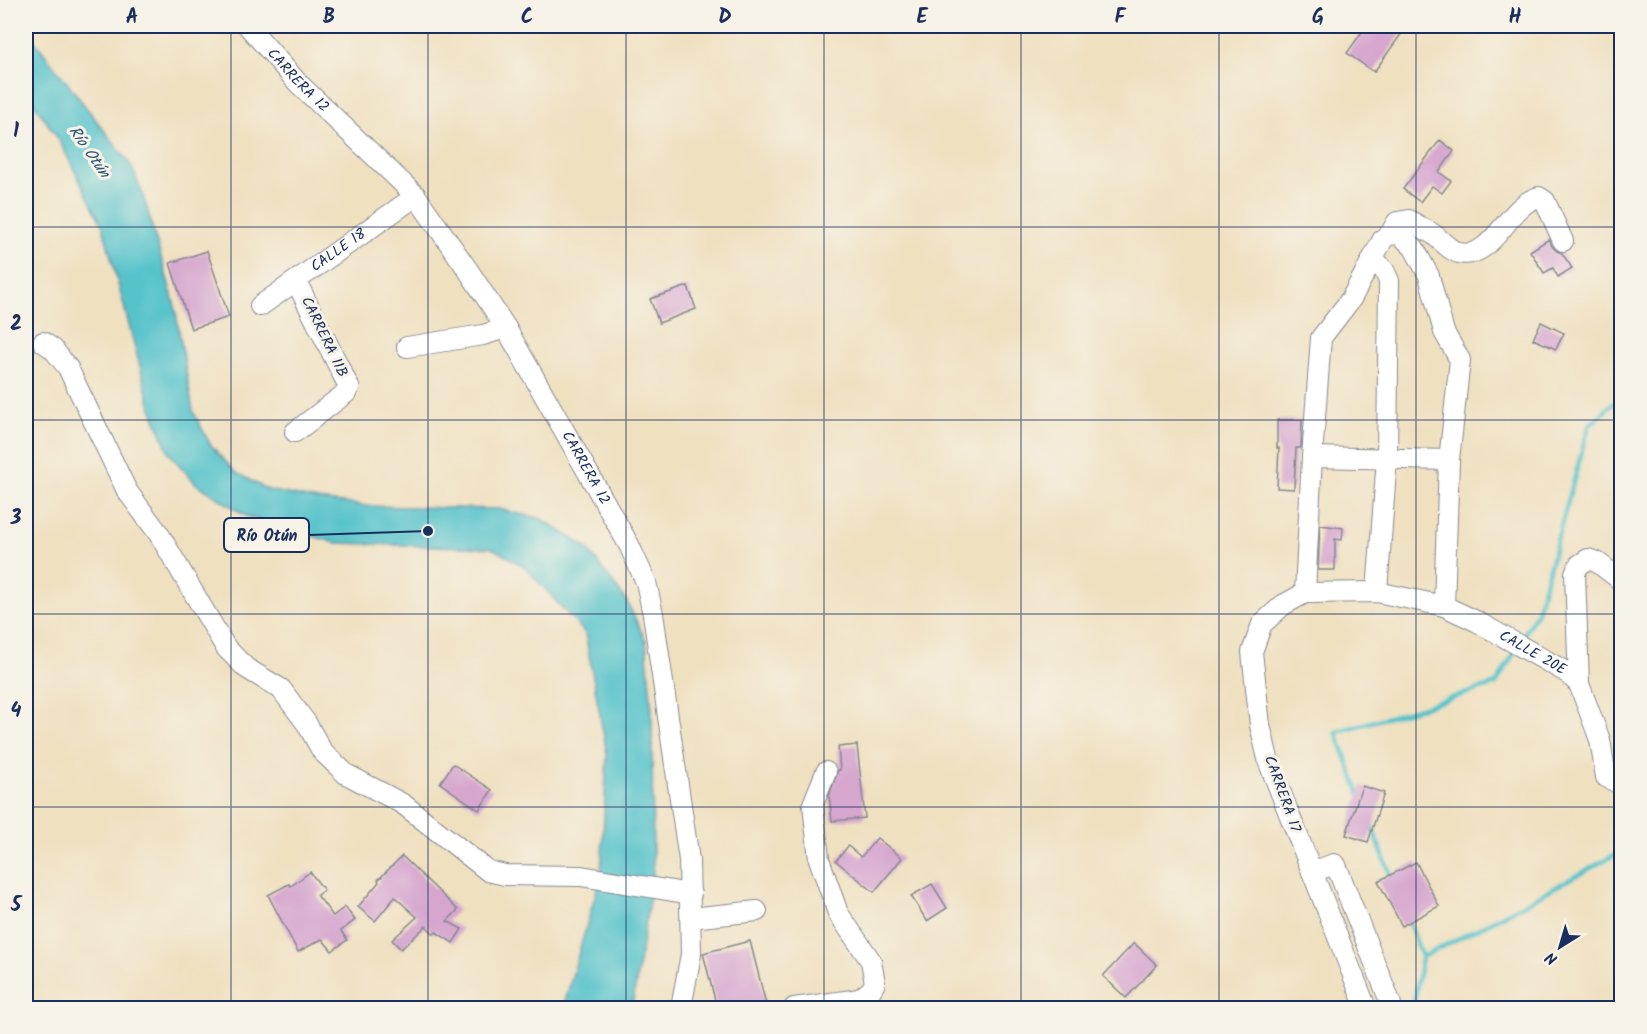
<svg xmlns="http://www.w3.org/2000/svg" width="1647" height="1034" viewBox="0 0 1647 1034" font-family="Kalam,sans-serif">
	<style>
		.water { fill: #56c3cb; stroke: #387994; stroke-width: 1.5 }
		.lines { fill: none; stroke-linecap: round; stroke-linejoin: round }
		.stream { stroke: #56c3cb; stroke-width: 4.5 }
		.building { fill: #d6a6cf }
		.minor-casing { stroke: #85888f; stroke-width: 22 }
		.minor { stroke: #fff; stroke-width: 20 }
		.grid { fill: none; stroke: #1b2f5e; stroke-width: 1.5; stroke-opacity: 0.55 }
		.labels { text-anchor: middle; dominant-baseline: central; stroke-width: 6; stroke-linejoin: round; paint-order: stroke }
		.street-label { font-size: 15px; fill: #1b2f5e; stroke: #f7f3e8 }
		.water-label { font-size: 16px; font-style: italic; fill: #2a5479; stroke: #f7f3e8 }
		.leader { fill: none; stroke: #1b2f5e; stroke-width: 2 }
		.callout-dot { fill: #1b2f5e; stroke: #f7f3e8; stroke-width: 2 }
		.callout { fill: #f7f3e8; stroke: #1b2f5e; stroke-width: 2 }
		.callout-label { font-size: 16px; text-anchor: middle; font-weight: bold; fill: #1b2f5e }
		.neatline { fill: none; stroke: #1b2f5e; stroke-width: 2 }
		.grid-label { font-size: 20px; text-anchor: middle; font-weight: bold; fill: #1b2f5e }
	</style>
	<rect width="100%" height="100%" fill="#f7f3e8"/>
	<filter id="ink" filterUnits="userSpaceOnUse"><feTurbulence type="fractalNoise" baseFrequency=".0167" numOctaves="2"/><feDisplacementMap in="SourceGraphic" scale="12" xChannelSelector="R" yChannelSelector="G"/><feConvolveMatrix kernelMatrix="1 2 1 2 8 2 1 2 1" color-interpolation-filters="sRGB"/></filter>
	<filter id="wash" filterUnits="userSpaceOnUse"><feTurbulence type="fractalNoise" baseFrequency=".008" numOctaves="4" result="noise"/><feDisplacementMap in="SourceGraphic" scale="24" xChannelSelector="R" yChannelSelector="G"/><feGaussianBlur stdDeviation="1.35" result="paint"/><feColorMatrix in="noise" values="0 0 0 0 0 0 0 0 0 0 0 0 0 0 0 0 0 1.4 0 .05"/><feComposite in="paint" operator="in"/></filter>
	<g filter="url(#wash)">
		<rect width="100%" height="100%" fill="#efe0c0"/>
		<!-- water -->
		<path class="water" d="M 26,30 L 131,165 L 143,195 L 174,302 L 193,411 L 210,444 L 235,472 L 268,490 L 318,500 L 367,506 L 499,509 L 542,519 L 586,547 L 626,600 L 646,641 L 652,711 L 653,876 L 632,1008 L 563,1008 L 601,875 L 607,754 L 585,633 L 525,567 L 492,548 L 336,543 L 246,516 L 195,483 L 169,453 L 151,408 L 103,227 L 59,140 L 26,92 Z"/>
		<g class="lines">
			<!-- stream -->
			<path class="stream" d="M 1521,640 L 1537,612 L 1589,426 L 1622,395
				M 1361,797 L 1336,732 L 1417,709 L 1496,684 L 1516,650
				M 1371,825 L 1392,878
				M 1407,917 L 1422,957 L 1413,1008
				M 1422,957 L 1489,923 L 1622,851"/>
		</g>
		<g id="blocks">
			<!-- building -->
			<path class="building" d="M 1366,26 L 1407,26 L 1374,72 L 1347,53 Z
				M 1440,140 L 1454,151 L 1439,172 L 1451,181 L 1442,193 L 1432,186 L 1420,202 L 1403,189 Z
				M 1549,239 L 1552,246 L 1557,251 L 1562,253 L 1572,268 L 1558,277 L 1553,268 L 1544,273 L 1530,251 Z
				M 207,251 L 229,317 L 191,329 L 170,263 Z
				M 688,286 L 696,309 L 659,323 L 650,299 Z
				M 1541,322 L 1564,333 L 1556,349 L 1533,339 Z
				M 1277,420 L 1302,420 L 1301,448 L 1296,448 L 1294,489 L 1277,488 L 1279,448 L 1277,448 Z
				M 1320,525 L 1343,528 L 1342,540 L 1335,539 L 1335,570 L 1318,570 Z
				M 857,745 L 865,818 L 832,821 L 829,796 L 838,770 L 840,770 L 838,747 Z
				M 453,764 L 492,790 L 479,810 L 440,783 Z
				M 1362,786 L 1384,793 L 1368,842 L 1346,835 Z
				M 877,838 L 902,858 L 874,892 L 836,861 L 848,846 L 861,857 Z
				M 402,856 L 458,910 L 447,921 L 462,929 L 453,943 L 436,932 L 434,934 L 426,926 L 401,949 L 392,940 L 417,917 L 395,897 L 375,921 L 358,907 L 379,882 L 378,880 Z
				M 1416,862 L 1439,906 L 1402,926 L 1378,881 Z
				M 310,872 L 324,890 L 317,895 L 333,916 L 345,907 L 355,920 L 341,931 L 347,940 L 332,951 L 322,939 L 298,952 L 268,895 L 289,884 L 291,886 Z
				M 932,884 L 947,908 L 927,921 L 911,896 Z
				M 750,941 L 766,1004 L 750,1008 L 717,1008 L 703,953 Z
				M 1134,943 L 1157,965 L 1126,998 L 1103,976 Z"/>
		</g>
	</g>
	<g filter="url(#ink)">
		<use href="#blocks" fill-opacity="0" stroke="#85888f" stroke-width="1.5"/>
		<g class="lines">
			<!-- minor casing -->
			<g class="minor-casing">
				<g id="minor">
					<path id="s1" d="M 248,26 L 298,83 L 416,196 L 468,270 L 506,328 L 629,545 L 646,582 L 653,614 L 689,860 L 691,954 L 681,1008"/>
					<path d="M 1390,234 L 1397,222 L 1409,220 C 1417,225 1425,229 1433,234 C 1440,239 1450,251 1459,253 C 1493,261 1508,204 1539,197 L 1545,201 L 1563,241"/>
					<path d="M 1373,258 L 1384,270 L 1389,281 L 1387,458 L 1377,592"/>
					<path id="s2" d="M 260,306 L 416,196"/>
					<path d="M 43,342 L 53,349 L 68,368 L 127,491 L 159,534 L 226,648 L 246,668 L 281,689 L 307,724 L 322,751 L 346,774 L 403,804 L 488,871 L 505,875 L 581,876 L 691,894"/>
					<path d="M 407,347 L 483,335 L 506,328"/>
					<path d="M 295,432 L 346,393 L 349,387 L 296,281"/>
					<path d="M 1312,457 L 1449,460"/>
					<path d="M 1305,593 L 1312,457 L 1321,338 L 1351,299 L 1383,239 L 1390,234 L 1401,235 L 1414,248 L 1429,276 L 1444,332 L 1460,360 L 1449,460 L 1444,606"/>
					<path d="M 1579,684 L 1575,573 L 1579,565 L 1588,559 L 1597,562 L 1622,581"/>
					<path d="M 1312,872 L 1334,864 L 1336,865 L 1391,1004"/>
					<path d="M 691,918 L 757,911"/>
					<path d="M 794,1008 L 860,999 L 871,990 L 875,983 L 871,961 L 838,913 L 819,859 L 813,804 L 826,772"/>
					<path id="s3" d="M 1366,1008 L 1269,763 L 1260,725 L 1252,652 L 1262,624 L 1283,605 L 1305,593 L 1377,592 L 1444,606 L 1476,621 L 1566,672 L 1579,684 L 1600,740 L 1606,777 L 1622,785"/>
				</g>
			</g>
			<!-- minor -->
			<use href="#minor" class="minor"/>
		</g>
	</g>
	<!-- grid -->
	<path class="grid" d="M 231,26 L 231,1008M 428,26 L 428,1008M 626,26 L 626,1008M 824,26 L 824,1008M 1021,26 L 1021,1008M 1219,26 L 1219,1008M 1416,26 L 1416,1008M 26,227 L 1622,227M 26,420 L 1622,420M 26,614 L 1622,614M 26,807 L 1622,807"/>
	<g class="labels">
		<!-- street labels -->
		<g class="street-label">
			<text stroke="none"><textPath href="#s1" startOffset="74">CARRERA 12</textPath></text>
			<text stroke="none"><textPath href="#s2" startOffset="96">CALLE 18</textPath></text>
			<text transform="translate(324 337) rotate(64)">CARRERA 11B</text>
			<text stroke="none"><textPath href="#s1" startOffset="560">CARRERA 12</textPath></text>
			<text stroke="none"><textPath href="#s3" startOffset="700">CALLE 20E</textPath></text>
			<text transform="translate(1282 794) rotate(70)">CARRERA 17</text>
		</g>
		<!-- water labels -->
		<g class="water-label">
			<text transform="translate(89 152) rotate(55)">Río Otún</text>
		</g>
	</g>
	<!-- callouts -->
	<path class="leader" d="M428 531L309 535"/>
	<circle class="callout-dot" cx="428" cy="531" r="6"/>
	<rect class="callout" x="224" y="518" width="85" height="34" rx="6"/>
	<g class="callout-label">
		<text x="267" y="541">Río Otún</text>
	</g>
	<!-- margin -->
	<rect width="1647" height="1034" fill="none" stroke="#f7f3e8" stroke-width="66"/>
	<!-- north arrow -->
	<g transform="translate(1560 947) rotate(217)" stroke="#f7f3e8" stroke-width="4.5" paint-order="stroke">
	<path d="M0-4.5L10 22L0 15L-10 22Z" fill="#1b2f5e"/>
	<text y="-9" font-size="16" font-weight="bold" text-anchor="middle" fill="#1b2f5e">N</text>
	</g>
	<rect x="33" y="33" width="1581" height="968" class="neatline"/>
	<g class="grid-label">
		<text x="132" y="23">A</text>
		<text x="329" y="23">B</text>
		<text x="527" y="23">C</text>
		<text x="725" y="23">D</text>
		<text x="922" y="23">E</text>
		<text x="1120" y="23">F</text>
		<text x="1318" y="23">G</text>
		<text x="1515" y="23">H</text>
		<text x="16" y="137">1</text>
		<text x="16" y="330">2</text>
		<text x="16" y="524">3</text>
		<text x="16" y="717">4</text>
		<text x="16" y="911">5</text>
	</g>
</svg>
